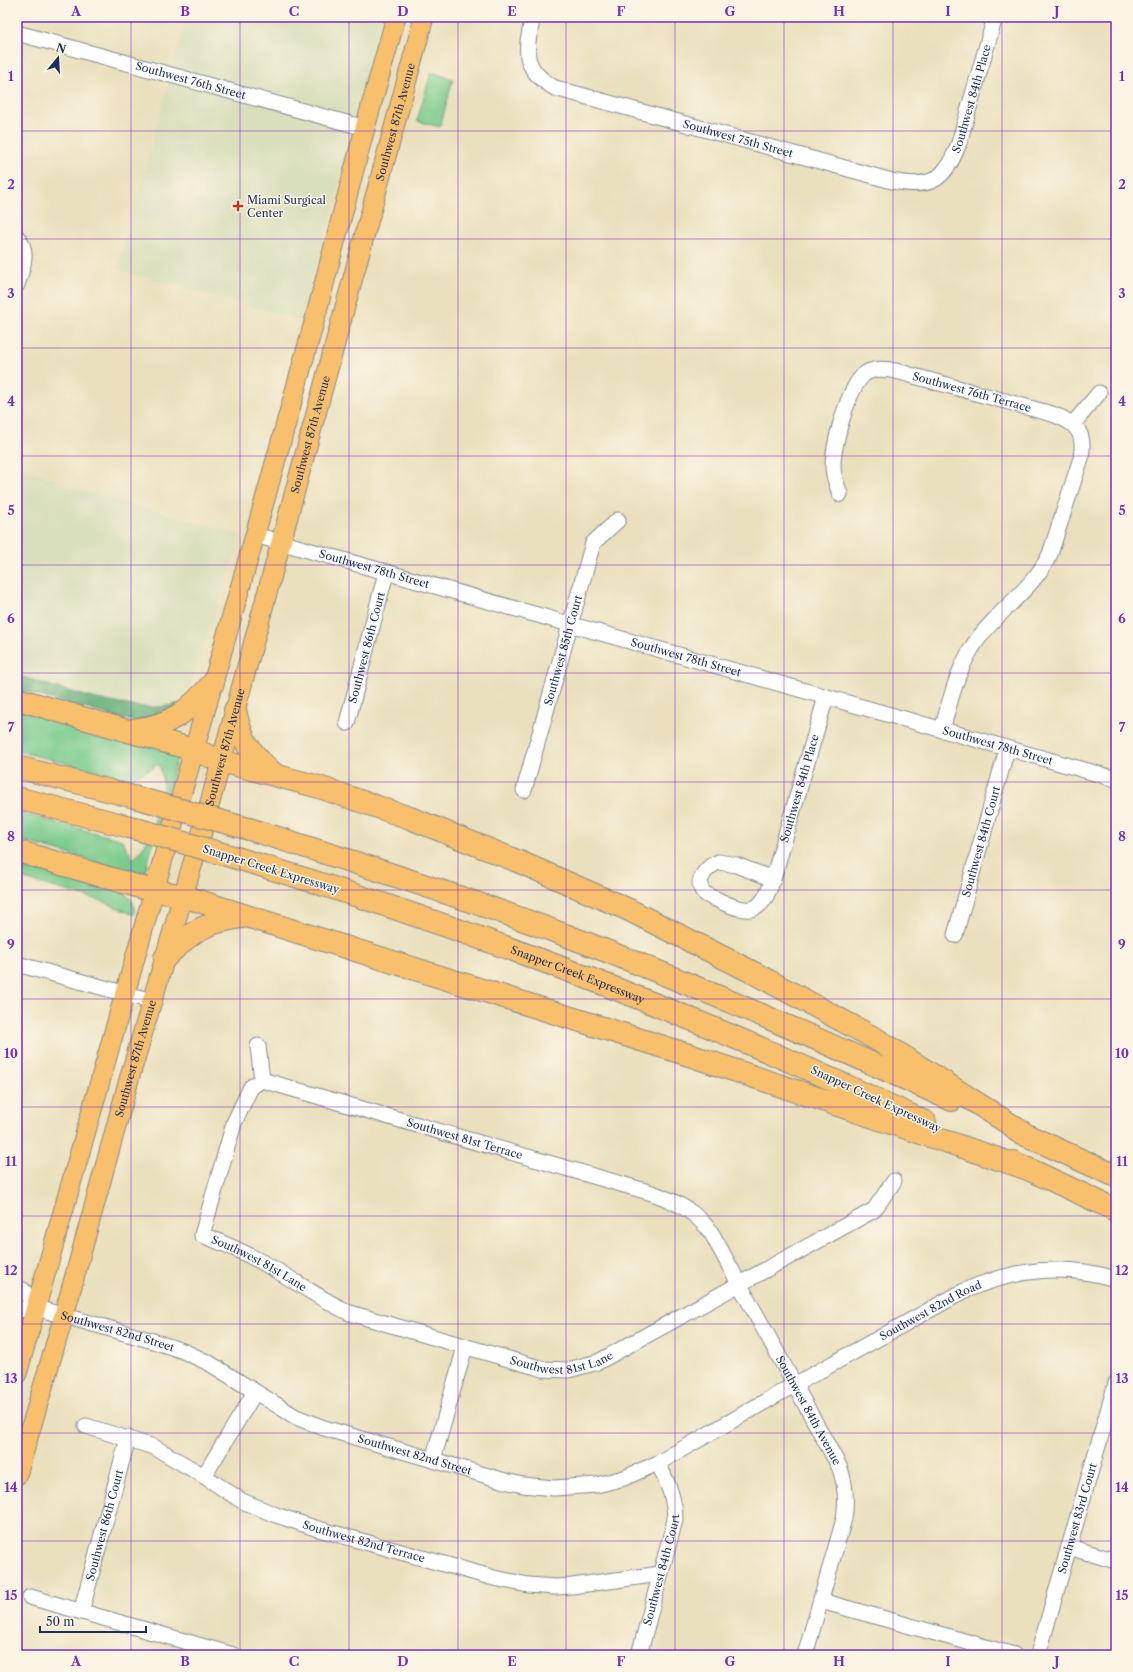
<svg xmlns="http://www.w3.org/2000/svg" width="1133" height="1672" viewBox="0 0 1133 1672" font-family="'Libre Caslon Text',serif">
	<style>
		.built { fill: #dadfbd }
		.green { fill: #7acb8c; stroke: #4a7d75 }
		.forest { fill: #63af78; stroke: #3f6f6b }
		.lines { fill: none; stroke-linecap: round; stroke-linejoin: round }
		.minor-casing { stroke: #82888e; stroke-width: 17 }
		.major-casing { stroke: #82888e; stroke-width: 21 }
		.highway-casing { stroke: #82888e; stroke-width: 24 }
		.minor { stroke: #fff; stroke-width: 15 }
		.major { stroke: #f8bf6c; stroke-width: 19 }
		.highway { stroke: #f8bf6c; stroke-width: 22 }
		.highway-bridge-casing { stroke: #82888e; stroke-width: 24; stroke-linecap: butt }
		.highway-bridge { stroke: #f8bf6c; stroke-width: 22 }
		.grid { fill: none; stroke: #7b2cbf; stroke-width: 1; stroke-opacity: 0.55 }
		.poi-dot { fill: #c8321e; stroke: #fcf5e5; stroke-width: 1.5 }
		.labels { text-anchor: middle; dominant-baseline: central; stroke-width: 3; stroke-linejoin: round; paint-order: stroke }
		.street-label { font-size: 11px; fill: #1b2f5e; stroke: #fcf5e5 }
		.poi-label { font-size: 11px; fill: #1b2f5e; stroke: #fcf5e5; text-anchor: start }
		.neatline { fill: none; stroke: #7b2cbf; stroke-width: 1.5 }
		.grid-label { font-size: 13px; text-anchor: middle; font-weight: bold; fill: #7b2cbf }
	</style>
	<rect width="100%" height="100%" fill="#fcf5e5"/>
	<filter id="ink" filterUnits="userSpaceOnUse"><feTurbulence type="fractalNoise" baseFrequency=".025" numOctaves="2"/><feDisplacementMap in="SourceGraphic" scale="8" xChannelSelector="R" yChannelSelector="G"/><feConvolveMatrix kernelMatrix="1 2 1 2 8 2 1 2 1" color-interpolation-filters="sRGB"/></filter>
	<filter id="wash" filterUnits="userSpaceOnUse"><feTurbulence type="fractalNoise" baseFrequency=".012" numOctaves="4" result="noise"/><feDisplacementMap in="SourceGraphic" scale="16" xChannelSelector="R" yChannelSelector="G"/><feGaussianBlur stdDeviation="0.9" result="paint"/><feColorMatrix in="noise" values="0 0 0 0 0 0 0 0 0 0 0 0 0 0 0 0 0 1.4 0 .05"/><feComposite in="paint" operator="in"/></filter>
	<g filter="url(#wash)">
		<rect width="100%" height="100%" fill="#eae0bd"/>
		<!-- built -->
		<path class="built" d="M 187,17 L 382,17 L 355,126 L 301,321 L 117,269 Z
			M 17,468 L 56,479 L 55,483 L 241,535 L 193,678 L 186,693 L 177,703 L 165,707 L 120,704 L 17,675 Z"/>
		<!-- green -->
		<path class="green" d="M 431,72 L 453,79 L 440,127 L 417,121 Z
			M 17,707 L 178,755 L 144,876 L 17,839 L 17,812 L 122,840 L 133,859 C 152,842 156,814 163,791 C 163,781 162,773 159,764 L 131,779 L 17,751 Z
			M 17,862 L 112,887 L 126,894 L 133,902 L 135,910 L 134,915 L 102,901 L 17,877 Z"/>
		<!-- forest -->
		<path class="forest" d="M 17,675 C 53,686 144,719 177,703 L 180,711 L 136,722 L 17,690 Z"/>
	</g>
	<g filter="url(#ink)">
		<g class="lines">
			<!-- minor casing -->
			<g class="minor-casing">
				<g id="minor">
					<path id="s1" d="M 533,17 C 525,51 521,69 555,88 L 892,181 C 931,189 945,181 959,143 L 995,17"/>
					<path id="s2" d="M 17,33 L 365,128"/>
					<path d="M 17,237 C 30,251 22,269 17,285"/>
					<path d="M 1073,424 L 1099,393"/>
					<path id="s3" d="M 840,494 C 837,486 833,476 833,467 C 833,446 848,385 866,373 C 874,368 887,369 896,371 L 1052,414 C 1075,422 1086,431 1081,458 L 1050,554 C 1034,587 1003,607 981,635 C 959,662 951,697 942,730"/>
					<path id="s4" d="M 255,535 L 1116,779"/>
					<path id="s5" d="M 347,723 L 386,573"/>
					<path id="s6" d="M 524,790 L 593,543 L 618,520"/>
					<path id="s7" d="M 773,879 C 762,912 752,916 720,901 C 715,898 705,896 702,890 C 695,879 709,865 719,862 L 736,865 L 773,879 L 826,697"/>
					<path id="s8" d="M 955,935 L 1007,749"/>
					<path d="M 17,964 L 152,1001"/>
					<path d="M 258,1046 L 262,1080"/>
					<path id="s9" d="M 262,1080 L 251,1087 L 234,1123 L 202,1235 C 229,1245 256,1258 281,1273 C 304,1287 326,1302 350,1313 L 543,1369 L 568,1370 L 598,1362 L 874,1210 L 894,1181"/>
					<path id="s10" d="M 262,1080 L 652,1193 C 677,1202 697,1212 712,1234 L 839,1466 C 846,1484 847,1500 844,1519 L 805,1655"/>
					<path d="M 17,1289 L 23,1290 L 37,1308"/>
					<path id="s11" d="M 17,1310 L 37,1308 L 153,1341 L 183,1351 L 209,1363 L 296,1417 L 324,1428 L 505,1481 L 523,1485 L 554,1488 L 597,1485 L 624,1478 L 658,1463 L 794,1385 L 964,1291 C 1015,1269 1063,1263 1116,1279"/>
					<path id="s12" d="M 86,1426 L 154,1447 L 204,1476 L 242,1501 L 276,1515 L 315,1528 L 494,1578 L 528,1585 L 555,1587 L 572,1586 L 660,1574"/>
					<path d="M 433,1460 L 465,1347"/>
					<path d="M 204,1476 L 255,1392"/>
					<path d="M 1069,1547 L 1116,1561"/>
					<path d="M 30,1597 L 233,1655"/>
					<path d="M 821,1601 L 1014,1655"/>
					<path id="s13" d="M 81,1612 L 128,1438"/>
					<path id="s14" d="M 639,1655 L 675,1520 C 675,1498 667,1482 658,1463"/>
					<path id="s15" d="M 1038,1655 L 1116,1383"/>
				</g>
			</g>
			<!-- major casing -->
			<g class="major-casing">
				<g id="major">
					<path d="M 17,1374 L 255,535 L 313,326 L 365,128 L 396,17"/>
					<path id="s16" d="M 17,1475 L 64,1315 L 130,1076 L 202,832 L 424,17"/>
				</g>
			</g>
			<!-- highway casing -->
			<g class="highway-casing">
				<g id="highway">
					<path d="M 17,699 L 194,750 L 221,761 L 319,787 L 410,818 L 522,863 L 627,909 L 756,974 L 876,1039 L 1030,1137"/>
					<path d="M 235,710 C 241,740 250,753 273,773"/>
					<path d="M 133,730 C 170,726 189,711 213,683"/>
					<path d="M 17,767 L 134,797"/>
					<path d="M 17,798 L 126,826"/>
					<path d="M 249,829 C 355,862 461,896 565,935 C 696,985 824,1041 952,1100"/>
					<path d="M 17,851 L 143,888 L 183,896 L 692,1056 L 1025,1168"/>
					<path id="s17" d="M 240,859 C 475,929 703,1018 925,1122"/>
					<path d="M 165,958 C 192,931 203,923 242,917"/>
					<path d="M 1017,1131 L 1116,1176"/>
					<path d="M 1013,1162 L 1116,1210"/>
				</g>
			</g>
			<!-- minor -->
			<use href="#minor" class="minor"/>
			<!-- major -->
			<use href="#major" class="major"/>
			<!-- highway -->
			<use href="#highway" class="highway"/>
			<!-- highway-bridge casing -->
			<g class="highway-bridge-casing">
				<path id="highway-bridge" d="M 134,797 L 249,829
					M 126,826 L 240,859"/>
			</g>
			<!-- highway-bridge -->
			<use href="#highway-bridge" class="highway-bridge"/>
		</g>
	</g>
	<!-- grid -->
	<path class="grid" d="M 131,17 L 131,1655M 240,17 L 240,1655M 349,17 L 349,1655M 458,17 L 458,1655M 566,17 L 566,1655M 675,17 L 675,1655M 784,17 L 784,1655M 893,17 L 893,1655M 1002,17 L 1002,1655M 17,131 L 1116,131M 17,239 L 1116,239M 17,348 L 1116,348M 17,456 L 1116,456M 17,565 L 1116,565M 17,673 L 1116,673M 17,782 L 1116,782M 17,890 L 1116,890M 17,999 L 1116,999M 17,1107 L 1116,1107M 17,1216 L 1116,1216M 17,1324 L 1116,1324M 17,1433 L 1116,1433M 17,1541 L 1116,1541"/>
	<!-- markers -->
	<path class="poi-dot" d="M236 200h4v4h4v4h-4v4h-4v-4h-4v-4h4z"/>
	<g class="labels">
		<!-- street labels -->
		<g class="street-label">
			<text stroke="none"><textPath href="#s2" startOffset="180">Southwest 76th Street</textPath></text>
			<text stroke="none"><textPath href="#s1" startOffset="567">Southwest 84th Place</textPath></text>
			<text stroke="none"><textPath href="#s16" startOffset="1405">Southwest 87th Avenue</textPath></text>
			<text stroke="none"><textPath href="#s1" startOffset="273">Southwest 75th Street</textPath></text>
			<text stroke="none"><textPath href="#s3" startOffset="239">Southwest 76th Terrace</textPath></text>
			<text stroke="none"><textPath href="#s16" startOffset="1081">Southwest 87th Avenue</textPath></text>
			<text stroke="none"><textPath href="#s4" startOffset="124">Southwest 78th Street</textPath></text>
			<text stroke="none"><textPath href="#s5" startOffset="78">Southwest 86th Court</textPath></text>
			<text stroke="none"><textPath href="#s6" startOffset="145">Southwest 85th Court</textPath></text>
			<text stroke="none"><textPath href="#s4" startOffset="448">Southwest 78th Street</textPath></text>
			<text stroke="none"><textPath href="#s4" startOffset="772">Southwest 78th Street</textPath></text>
			<text stroke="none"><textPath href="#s16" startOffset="757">Southwest 87th Avenue</textPath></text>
			<text stroke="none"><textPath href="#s7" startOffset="281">Southwest 84th Place</textPath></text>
			<text stroke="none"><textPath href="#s8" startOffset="97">Southwest 84th Court</textPath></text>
			<text transform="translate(271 869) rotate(17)">Snapper Creek Expressway</text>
			<text stroke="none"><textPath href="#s17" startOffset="357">Snapper Creek Expressway</textPath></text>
			<text stroke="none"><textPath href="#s16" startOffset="433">Southwest 87th Avenue</textPath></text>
			<text transform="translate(876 1099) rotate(25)">Snapper Creek Expressway</text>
			<text stroke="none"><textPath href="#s10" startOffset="211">Southwest 81st Terrace</textPath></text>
			<text stroke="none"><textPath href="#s9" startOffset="233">Southwest 81st Lane</textPath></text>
			<text stroke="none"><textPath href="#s11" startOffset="992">Southwest 82nd Road</textPath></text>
			<text stroke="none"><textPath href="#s11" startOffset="104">Southwest 82nd Street</textPath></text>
			<text stroke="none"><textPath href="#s9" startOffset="557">Southwest 81st Lane</textPath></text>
			<text stroke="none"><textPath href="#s10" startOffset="681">Southwest 84th Avenue</textPath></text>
			<text stroke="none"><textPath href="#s11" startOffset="428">Southwest 82nd Street</textPath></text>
			<text stroke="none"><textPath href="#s15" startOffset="142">Southwest 83rd Court</textPath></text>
			<text stroke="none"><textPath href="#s13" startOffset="90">Southwest 86th Court</textPath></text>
			<text stroke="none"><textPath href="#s12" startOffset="303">Southwest 82nd Terrace</textPath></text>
			<text stroke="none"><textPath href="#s14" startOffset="88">Southwest 84th Court</textPath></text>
		</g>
		<!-- poi labels -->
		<g class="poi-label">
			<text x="247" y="200">Miami Surgical<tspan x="247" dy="13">Center</tspan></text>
		</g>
	</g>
	<!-- margin -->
	<rect width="1133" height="1672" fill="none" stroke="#fcf5e5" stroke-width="44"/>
	<!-- north arrow -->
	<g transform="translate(58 58) rotate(18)" stroke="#fcf5e5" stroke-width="3" paint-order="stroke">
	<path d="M0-3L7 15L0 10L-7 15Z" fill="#1b2f5e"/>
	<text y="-6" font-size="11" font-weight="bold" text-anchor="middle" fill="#1b2f5e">N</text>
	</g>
	<!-- scale -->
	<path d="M40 1626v6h106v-6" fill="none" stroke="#1b2f5e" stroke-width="2"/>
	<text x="46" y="1626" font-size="12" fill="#1b2f5e" stroke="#fcf5e5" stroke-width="3" paint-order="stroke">50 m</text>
	<rect x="22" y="22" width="1089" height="1628" class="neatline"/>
	<g class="grid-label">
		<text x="76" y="16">A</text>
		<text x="185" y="16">B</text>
		<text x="294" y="16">C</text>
		<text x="403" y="16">D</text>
		<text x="512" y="16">E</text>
		<text x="621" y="16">F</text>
		<text x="730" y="16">G</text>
		<text x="839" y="16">H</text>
		<text x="948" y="16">I</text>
		<text x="1057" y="16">J</text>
		<text x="11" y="81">1</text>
		<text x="1122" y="81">1</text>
		<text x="11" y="189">2</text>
		<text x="1122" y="189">2</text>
		<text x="11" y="298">3</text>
		<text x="1122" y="298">3</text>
		<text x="11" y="406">4</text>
		<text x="1122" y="406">4</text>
		<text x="11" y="515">5</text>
		<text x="1122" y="515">5</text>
		<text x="11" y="623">6</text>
		<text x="1122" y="623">6</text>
		<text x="11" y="732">7</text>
		<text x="1122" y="732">7</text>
		<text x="11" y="841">8</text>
		<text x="1122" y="841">8</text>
		<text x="11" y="949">9</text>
		<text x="1122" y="949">9</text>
		<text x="11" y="1058">10</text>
		<text x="1122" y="1058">10</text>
		<text x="11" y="1166">11</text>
		<text x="1122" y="1166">11</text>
		<text x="11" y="1275">12</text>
		<text x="1122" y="1275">12</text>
		<text x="11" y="1383">13</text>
		<text x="1122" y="1383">13</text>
		<text x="11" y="1492">14</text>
		<text x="1122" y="1492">14</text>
		<text x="11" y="1600">15</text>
		<text x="1122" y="1600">15</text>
		<text x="76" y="1666">A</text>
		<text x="185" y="1666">B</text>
		<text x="294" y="1666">C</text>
		<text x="403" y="1666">D</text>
		<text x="512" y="1666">E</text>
		<text x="621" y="1666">F</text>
		<text x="730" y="1666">G</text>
		<text x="839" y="1666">H</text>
		<text x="948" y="1666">I</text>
		<text x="1057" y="1666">J</text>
	</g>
</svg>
